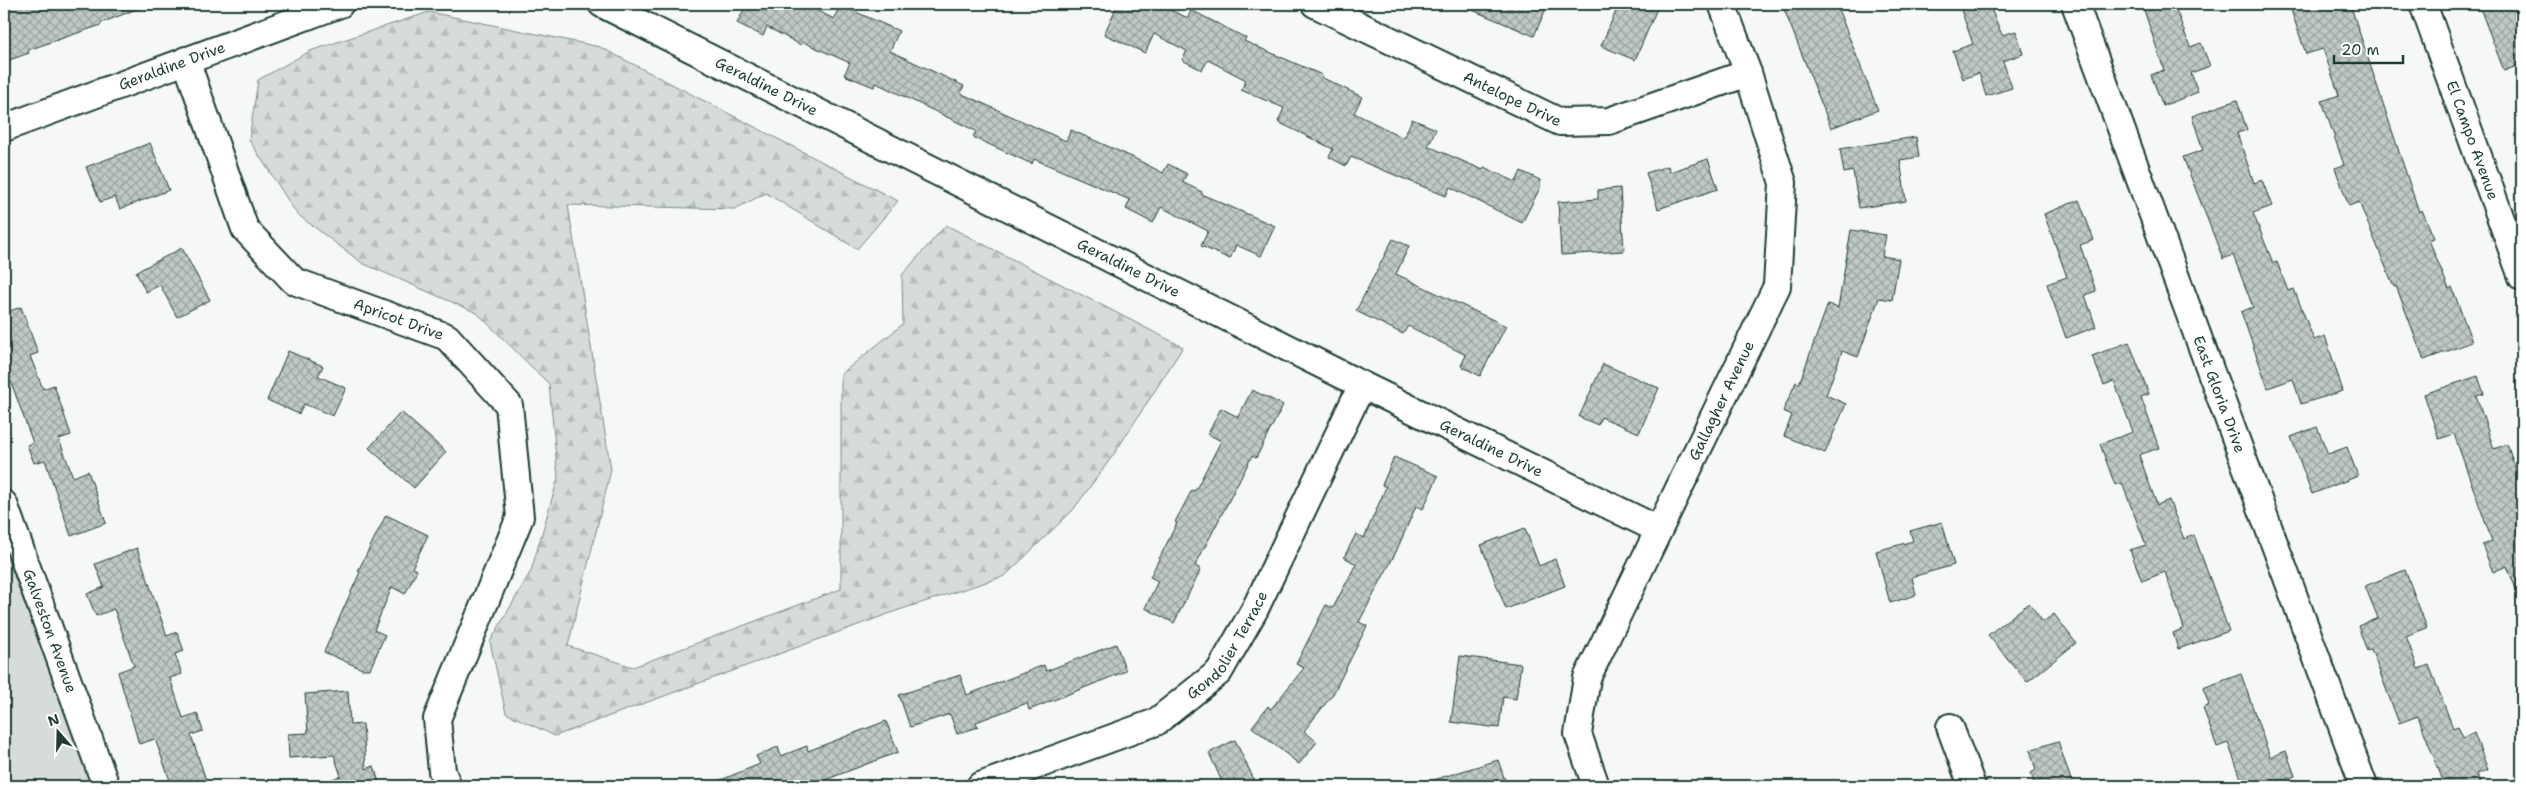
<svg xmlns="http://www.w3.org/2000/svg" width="2526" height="790" viewBox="0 0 2526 790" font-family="'Shantell Sans',sans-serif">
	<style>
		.grass { fill: #d6dcdb; stroke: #7a8c88 }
		.forest { fill: url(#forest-firs); stroke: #7a8c88 }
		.building { fill: url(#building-cross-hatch); stroke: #1f3d34 }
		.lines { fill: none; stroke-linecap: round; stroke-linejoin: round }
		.minor-casing { stroke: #1f3d34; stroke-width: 30 }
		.minor { stroke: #fff; stroke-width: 26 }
		.labels { text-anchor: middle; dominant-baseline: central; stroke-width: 4; stroke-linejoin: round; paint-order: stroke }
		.street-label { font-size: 15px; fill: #1f3d34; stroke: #fff }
	</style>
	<defs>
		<pattern id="forest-firs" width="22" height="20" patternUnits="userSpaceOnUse" patternTransform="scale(1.25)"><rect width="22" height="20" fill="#d6dcdb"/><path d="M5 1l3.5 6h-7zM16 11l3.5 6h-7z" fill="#b7bebd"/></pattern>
		<pattern id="building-cross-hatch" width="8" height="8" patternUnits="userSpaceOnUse" patternTransform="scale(1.25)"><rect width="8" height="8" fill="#c0c9c6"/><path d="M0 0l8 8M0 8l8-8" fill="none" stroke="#9ba4a2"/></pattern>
	</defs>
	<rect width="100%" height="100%" fill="#f6f7f7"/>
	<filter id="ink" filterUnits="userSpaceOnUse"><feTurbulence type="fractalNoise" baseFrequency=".02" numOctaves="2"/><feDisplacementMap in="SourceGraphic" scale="10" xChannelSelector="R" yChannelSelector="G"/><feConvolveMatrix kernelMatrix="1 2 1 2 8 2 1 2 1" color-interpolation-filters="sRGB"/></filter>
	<g filter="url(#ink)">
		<!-- grass -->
		<path class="grass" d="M 4,549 L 92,782 L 94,786 L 4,786 Z"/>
		<!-- forest -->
		<path class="forest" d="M 429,12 L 600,47 L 898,201 L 857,249 L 766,193 L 735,209 L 568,205 L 611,470 L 568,646 L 633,667 L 841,589 L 841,374 L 903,324 L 902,275 L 946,225 L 1183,347 L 1114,454 L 1073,510 L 1005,576 L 899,610 L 555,736 L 506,713 L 490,642 L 531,571 L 558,478 L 549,384 L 477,313 L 362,263 L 297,214 L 249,140 L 258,80 L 310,51 Z"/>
		<!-- building -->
		<path class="building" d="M 4,4 L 147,4 L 147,5 L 101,23 L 101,25 L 28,50 L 29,53 L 4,62 Z
			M 747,4 L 804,4 L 834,19 L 840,5 L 899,31 L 890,51 L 964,86 L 960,93 L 1066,141 L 1071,130 L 1132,157 L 1163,173 L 1168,164 L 1187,174 L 1182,182 L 1202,192 L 1201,194 L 1275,226 L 1261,256 L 1236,245 L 1230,259 L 1201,246 L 1208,231 L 1161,207 L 1153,223 L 1126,209 L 1130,200 L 1034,159 L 1032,164 L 973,137 L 976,131 L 876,83 L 874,87 L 844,75 L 850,63 L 803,42 L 801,45 L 767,27 L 763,36 L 737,23 Z
			M 1118,4 L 1157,4 L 1188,18 L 1191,10 L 1246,38 L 1244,41 L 1322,75 L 1321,77 L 1362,97 L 1354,113 L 1404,138 L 1412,119 L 1436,129 L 1428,146 L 1483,170 L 1484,167 L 1516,182 L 1521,171 L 1540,180 L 1540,188 L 1522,223 L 1450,187 L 1446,196 L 1351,157 L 1346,166 L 1329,157 L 1333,149 L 1278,122 L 1284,108 L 1241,90 L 1246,80 L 1208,60 L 1202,70 L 1182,60 L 1187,51 L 1154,34 L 1145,53 L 1104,34 Z
			M 1458,4 L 1548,4 L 1534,36 Z
			M 1619,4 L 1659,4 L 1635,60 L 1601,46 Z
			M 1782,4 L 1836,4 L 1878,110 L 1831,128 Z
			M 1959,4 L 1989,4 L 2002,35 L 2016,31 L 2023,54 L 2003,61 L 2012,88 L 1986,96 L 1979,73 L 1963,79 L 1953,51 L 1973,44 Z
			M 2142,4 L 2174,4 L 2190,47 L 2201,43 L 2210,66 L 2191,73 L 2198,92 L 2163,106 L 2151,75 L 2164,70 Z
			M 2289,4 L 2350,4 L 2419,212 L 2422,210 L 2434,238 L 2429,240 L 2449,289 L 2452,287 L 2472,342 L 2424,360 L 2396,286 L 2394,287 L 2359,202 L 2349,206 L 2335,168 L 2344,165 L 2322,101 L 2339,95 L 2323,49 L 2306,54 Z
			M 2490,4 L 2517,4 L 2522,18 L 2522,64 L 2504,71 L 2480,8 Z
			M 2237,100 L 2247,130 L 2237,133 L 2254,183 L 2262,180 L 2272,206 L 2253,213 L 2273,263 L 2277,262 L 2288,291 L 2294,289 L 2314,340 L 2325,336 L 2343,391 L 2301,404 L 2293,379 L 2268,388 L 2241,312 L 2253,307 L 2233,255 L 2223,259 L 2183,157 L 2203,150 L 2192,116 Z
			M 1916,137 L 1919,157 L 1900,160 L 1906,201 L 1859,208 L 1853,171 L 1844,173 L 1840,149 Z
			M 150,143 L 169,190 L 120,209 L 115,197 L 100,202 L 86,167 Z
			M 1708,159 L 1718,189 L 1658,209 L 1646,173 L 1668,166 L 1670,172 Z
			M 1620,188 L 1624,251 L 1561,255 L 1558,202 L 1598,199 L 1598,190 Z
			M 2079,200 L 2094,240 L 2080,245 L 2096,291 L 2085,295 L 2096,327 L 2066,338 L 2047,284 L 2067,277 L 2044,214 Z
			M 1851,230 L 1886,235 L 1882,256 L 1899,259 L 1892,300 L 1879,298 L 1858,357 L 1842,351 L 1826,395 L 1846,404 L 1825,453 L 1784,436 L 1792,415 L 1783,411 L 1796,382 L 1799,384 L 1828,304 L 1838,308 Z
			M 1393,239 L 1409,246 L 1396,274 L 1506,326 L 1480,376 L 1461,366 L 1466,355 L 1408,326 L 1403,334 L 1356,311 Z
			M 182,248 L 210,300 L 177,317 L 160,285 L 146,292 L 136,272 Z
			M 21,307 L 38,353 L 30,356 L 43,389 L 54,385 L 71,435 L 59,439 L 73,477 L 88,471 L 106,523 L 71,536 L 45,460 L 34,463 L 27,445 L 33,443 L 11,382 L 4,385 L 4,313 Z
			M 2129,342 L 2149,394 L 2141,397 L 2159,448 L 2139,455 L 2157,505 L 2169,500 L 2184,539 L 2194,535 L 2229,631 L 2178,649 L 2173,633 L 2184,628 L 2165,572 L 2142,581 L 2130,550 L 2146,545 L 2122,483 L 2115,485 L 2100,444 L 2133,432 L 2114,381 L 2104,385 L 2092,356 Z
			M 288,351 L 323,366 L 318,376 L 346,388 L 333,416 L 304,404 L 299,414 L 267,400 Z
			M 1603,364 L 1659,388 L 1639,433 L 1601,417 L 1598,425 L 1579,417 Z
			M 2478,376 L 2484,394 L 2476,396 L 2494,449 L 2507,444 L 2522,489 L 2521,602 L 2507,566 L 2493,572 L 2482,545 L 2492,541 L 2454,434 L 2439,439 L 2424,394 Z
			M 1252,390 L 1283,405 L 1256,458 L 1252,456 L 1195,566 L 1201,569 L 1174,623 L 1145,608 L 1158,581 L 1150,577 L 1177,523 L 1175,522 L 1192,490 L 1195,491 L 1221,441 L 1208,434 L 1221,408 L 1238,417 Z
			M 401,412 L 446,452 L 414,488 L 369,448 Z
			M 2317,427 L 2328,454 L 2347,447 L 2358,476 L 2312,494 L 2291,437 Z
			M 1394,457 L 1438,476 L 1423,509 L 1416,506 L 1395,554 L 1359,622 L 1367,626 L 1333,694 L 1304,731 L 1317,742 L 1299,764 L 1252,727 L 1268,706 L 1271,709 L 1304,668 L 1296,664 L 1326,605 L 1333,608 L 1356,564 L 1344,557 L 1356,534 L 1364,538 L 1386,487 L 1382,485 Z
			M 386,515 L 428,535 L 412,568 L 417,570 L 405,594 L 392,587 L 374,630 L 385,635 L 370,669 L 362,669 L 324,652 L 360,572 L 358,571 Z
			M 1942,522 L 1954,565 L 1912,577 L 1916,595 L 1890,603 L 1876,551 L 1913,541 L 1910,531 Z
			M 1525,528 L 1539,566 L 1555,559 L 1565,586 L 1506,609 L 1481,545 Z
			M 137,548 L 167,636 L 177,632 L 184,651 L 175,654 L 182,674 L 170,678 L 183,718 L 197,713 L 203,731 L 191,735 L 208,786 L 172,786 L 155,739 L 139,744 L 118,672 L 134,666 L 114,609 L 96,616 L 87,594 L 104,587 L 95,564 Z
			M 2405,570 L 2427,628 L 2406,636 L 2418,669 L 2429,665 L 2453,728 L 2458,726 L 2463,738 L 2474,733 L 2488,770 L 2477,774 L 2481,786 L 2445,786 L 2418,716 L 2399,723 L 2371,649 L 2367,651 L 2358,626 L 2378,618 L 2365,586 Z
			M 2029,603 L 2043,622 L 2054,614 L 2076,643 L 2027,682 L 1988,635 Z
			M 1116,644 L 1126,671 L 1029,710 L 1027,703 L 976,722 L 978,727 L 957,734 L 950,714 L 910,727 L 899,695 L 960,675 L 967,695 L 1044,665 L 1046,671 Z
			M 1460,656 L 1521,664 L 1516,699 L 1503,697 L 1499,728 L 1451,722 Z
			M 2241,674 L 2270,757 L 2286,751 L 2295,776 L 2267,786 L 2244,786 L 2228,743 L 2217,747 L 2203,708 L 2209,705 L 2203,688 Z
			M 348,691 L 350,725 L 363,724 L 366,769 L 374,766 L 380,786 L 324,786 L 323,782 L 341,776 L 334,755 L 289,758 L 288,734 L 308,733 L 305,694 Z
			M 886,721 L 898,752 L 820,782 L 822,786 L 706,786 L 760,764 L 756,756 L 778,747 L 781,756 L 807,746 L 808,751 Z
			M 1235,740 L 1257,786 L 1224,786 L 1209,753 Z
			M 2058,741 L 2073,786 L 2035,786 L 2031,773 L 2036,770 L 2030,750 Z
			M 1498,760 L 1507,786 L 1428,786 L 1427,782 Z"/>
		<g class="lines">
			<!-- minor casing -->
			<g class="minor-casing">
				<g id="minor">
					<path id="s1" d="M 602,4 L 1362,385 L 1657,529"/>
					<path id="s2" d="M 1315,4 L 1560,122 L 1609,121 L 1748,73"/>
					<path id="s3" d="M 2075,4 L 2364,786"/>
					<path id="s4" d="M 2423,4 L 2522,277"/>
					<path id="s5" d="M 186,60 L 245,229 L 294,281 L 447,337 L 509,405 L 520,517 L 437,719 L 442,771 L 448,786"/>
					<path id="s6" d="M 4,128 L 340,4"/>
					<path id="s7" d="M 4,504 L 106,786"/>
					<path d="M 1950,727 L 1972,786"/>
					<path id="s8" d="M 980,786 L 1156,722 L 1219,672 L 1255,609 L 1362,385"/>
					<path id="s9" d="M 1596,786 L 1578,734 L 1587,678 L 1777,286 L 1783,183 L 1748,73 L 1722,4"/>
				</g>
			</g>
			<!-- minor -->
			<use href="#minor" class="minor"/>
		</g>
	</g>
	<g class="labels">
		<!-- street labels -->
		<g class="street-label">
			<text stroke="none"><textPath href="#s6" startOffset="179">Geraldine Drive</textPath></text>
			<text stroke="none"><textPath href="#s1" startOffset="184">Geraldine Drive</textPath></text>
			<text stroke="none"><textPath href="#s2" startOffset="219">Antelope Drive</textPath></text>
			<text stroke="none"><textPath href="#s4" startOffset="145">El Campo Avenue</textPath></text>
			<text stroke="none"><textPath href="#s1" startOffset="589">Geraldine Drive</textPath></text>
			<text stroke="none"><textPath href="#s5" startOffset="362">Apricot Drive</textPath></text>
			<text stroke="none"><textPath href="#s3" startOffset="416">East Gloria Drive</textPath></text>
			<text stroke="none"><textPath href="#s9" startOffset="420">Gallagher Avenue</textPath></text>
			<text stroke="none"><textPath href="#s1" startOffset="994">Geraldine Drive</textPath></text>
			<text stroke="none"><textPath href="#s7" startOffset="135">Galveston Avenue</textPath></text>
			<text stroke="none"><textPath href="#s8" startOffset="294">Gondolier Terrace</textPath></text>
		</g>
	</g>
	<!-- margin -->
	<rect width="2526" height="790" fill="none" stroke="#fff" stroke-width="20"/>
	<rect x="10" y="10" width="2506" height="770" fill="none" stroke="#1f3d34" stroke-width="2" filter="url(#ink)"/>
	<!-- north arrow -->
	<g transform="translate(58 732) rotate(340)" stroke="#ffffff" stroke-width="4" paint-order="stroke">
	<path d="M0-4L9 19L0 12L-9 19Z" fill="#1f3d34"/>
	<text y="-8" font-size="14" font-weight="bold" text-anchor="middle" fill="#1f3d34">N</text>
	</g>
	<!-- scale -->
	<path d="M2334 55v8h69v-8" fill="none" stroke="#1f3d34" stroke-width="2.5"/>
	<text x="2341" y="55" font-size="15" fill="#1f3d34" stroke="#ffffff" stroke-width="4" paint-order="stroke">20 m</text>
</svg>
